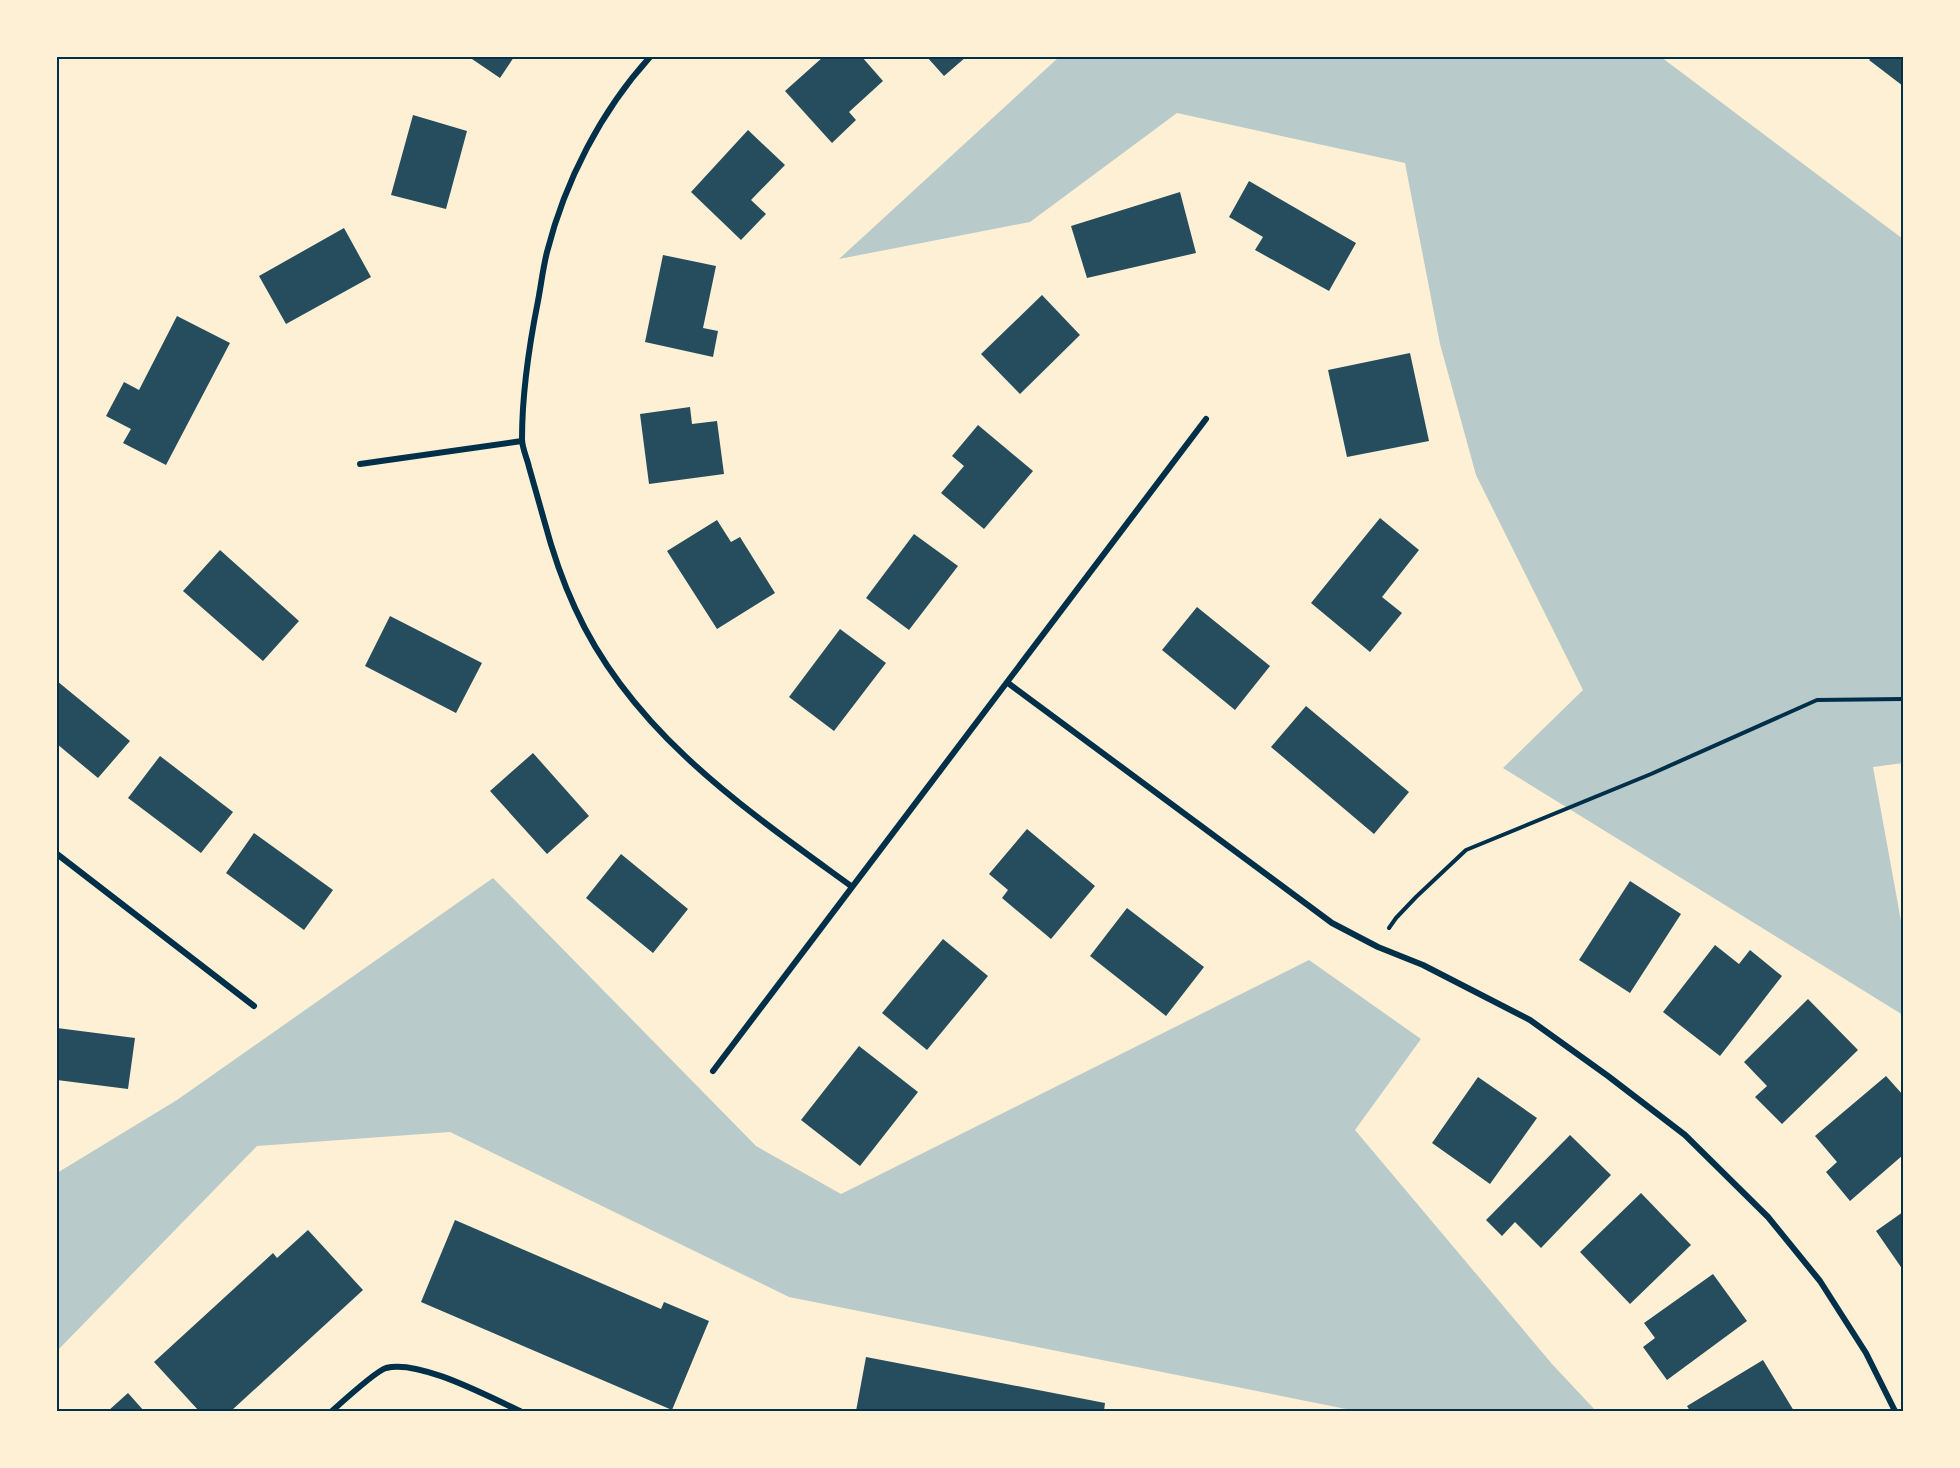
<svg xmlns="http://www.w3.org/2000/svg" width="1960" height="1468" viewBox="0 0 1960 1468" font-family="'PT Sans Narrow',sans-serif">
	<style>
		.green { fill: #b9caca }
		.building { fill: #264d5e }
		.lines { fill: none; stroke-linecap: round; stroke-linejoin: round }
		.path { stroke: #003049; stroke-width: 4 }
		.minor { stroke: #003049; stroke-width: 6 }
		.neatline { fill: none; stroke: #003049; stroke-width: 2 }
	</style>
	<rect width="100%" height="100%" fill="#fdf0d5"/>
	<!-- green -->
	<path class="green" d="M 1059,57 L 1661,57 L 1903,239 L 1903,763 L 1873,767 L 1903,932 L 1903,1015 L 1503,768 L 1583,690 L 1476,475 L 1440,344 L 1405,163 L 1177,113 L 1030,222 L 839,259 Z
		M 493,878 L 756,1146 L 841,1194 L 1309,960 L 1421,1039 L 1355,1130 L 1552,1364 L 1596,1411 L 1356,1411 L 789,1297 L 450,1132 L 257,1146 L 57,1351 L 57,1173 L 177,1100 Z"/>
	<!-- building -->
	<path class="building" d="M 469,57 L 514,57 L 500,78 Z
		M 823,57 L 862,57 L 883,81 L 849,112 L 856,120 L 832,143 L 785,91 Z
		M 927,57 L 966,57 L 944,76 Z
		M 1872,57 L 1903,57 L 1903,86 L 1869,60 Z
		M 413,115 L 467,131 L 446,209 L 391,195 Z
		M 748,130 L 785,165 L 751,200 L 766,214 L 741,240 L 691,192 Z
		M 1249,181 L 1356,243 L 1329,291 L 1255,250 L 1263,237 L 1229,217 Z
		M 1180,192 L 1196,253 L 1087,278 L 1071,226 Z
		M 344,228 L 371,277 L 286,324 L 259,276 Z
		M 663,255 L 716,266 L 703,328 L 718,331 L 713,357 L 645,342 Z
		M 1042,295 L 1080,335 L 1020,394 L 981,354 Z
		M 177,316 L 230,343 L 166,465 L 123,443 L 131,429 L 106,416 L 124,382 L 139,390 Z
		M 1410,353 L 1429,441 L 1347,457 L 1328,370 Z
		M 690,407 L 692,424 L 717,421 L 724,474 L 649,484 L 640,414 Z
		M 978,425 L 1033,471 L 984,529 L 941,493 L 964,466 L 952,456 Z
		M 1380,518 L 1419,550 L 1382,597 L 1402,613 L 1370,652 L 1311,603 Z
		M 717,520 L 731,542 L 740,537 L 775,593 L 717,629 L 667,551 Z
		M 914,534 L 958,566 L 909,630 L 866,598 Z
		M 220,550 L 299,621 L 263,661 L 183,591 Z
		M 1197,607 L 1270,666 L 1235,710 L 1162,650 Z
		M 390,616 L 482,663 L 456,713 L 365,666 Z
		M 840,629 L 886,663 L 834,731 L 789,697 Z
		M 57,681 L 130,741 L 98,778 L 57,744 Z
		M 1306,706 L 1409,792 L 1374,834 L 1271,747 Z
		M 533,753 L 589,816 L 547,854 L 490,791 Z
		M 160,756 L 233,812 L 201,853 L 128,798 Z
		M 1027,829 L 1095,886 L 1051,939 L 1002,898 L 1008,890 L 989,874 Z
		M 254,833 L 333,890 L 304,930 L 226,873 Z
		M 621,854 L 688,909 L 653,953 L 586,898 Z
		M 1630,881 L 1681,914 L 1630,993 L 1579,960 Z
		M 1127,908 L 1204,967 L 1166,1016 L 1090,956 Z
		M 943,939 L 988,976 L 927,1050 L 882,1013 Z
		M 1715,945 L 1739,964 L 1750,950 L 1782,976 L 1720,1056 L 1663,1012 Z
		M 1808,999 L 1858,1050 L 1782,1124 L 1755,1097 L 1767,1086 L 1744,1062 Z
		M 57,1028 L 135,1038 L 128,1089 L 57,1080 Z
		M 859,1046 L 918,1092 L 860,1166 L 801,1120 Z
		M 1886,1076 L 1903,1095 L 1903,1155 L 1850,1201 L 1826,1172 L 1837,1162 L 1815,1136 Z
		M 1478,1077 L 1537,1118 L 1490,1184 L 1432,1143 Z
		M 1570,1135 L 1611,1175 L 1541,1248 L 1515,1222 L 1502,1236 L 1486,1220 Z
		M 1641,1193 L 1691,1245 L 1630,1304 L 1580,1252 Z
		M 1903,1212 L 1903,1270 L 1876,1231 Z
		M 455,1220 L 661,1309 L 664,1302 L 709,1321 L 672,1410 L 421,1302 Z
		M 308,1230 L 363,1290 L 231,1411 L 199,1411 L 154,1362 L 273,1253 L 277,1258 Z
		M 1713,1274 L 1747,1321 L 1667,1380 L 1643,1347 L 1655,1338 L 1644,1323 Z
		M 866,1357 L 1105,1403 L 1104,1411 L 856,1411 Z
		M 1763,1360 L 1794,1411 L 1690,1411 L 1687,1406 Z
		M 128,1393 L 144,1411 L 108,1411 Z"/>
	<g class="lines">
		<!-- path -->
		<path class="path" d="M 1389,928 L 1396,918 L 1416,897 L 1466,850 L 1651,774 L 1817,700 L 1903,699"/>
		<!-- minor -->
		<path class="minor" d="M 650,57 C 601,111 565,181 547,252 C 543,268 541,285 538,301 C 529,346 522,392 522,439 C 522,448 527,458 529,467 C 534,485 539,502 544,520 C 552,550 562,580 575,608 C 631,732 745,809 851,886
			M 360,464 L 522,441
			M 1008,683 L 1332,923 L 1378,947 L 1423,965 L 1530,1020 L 1608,1076 L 1685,1135 L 1768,1217 L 1820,1281 L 1866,1353 L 1895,1411
			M 57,854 L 254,1006
			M 713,1071 L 1206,419
			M 332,1411 C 342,1402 376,1371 386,1368 C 419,1359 489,1397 520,1411"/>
	</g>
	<!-- border -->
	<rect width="1960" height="1468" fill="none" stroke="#fdf0d5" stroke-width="117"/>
	<rect x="58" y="58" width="1844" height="1352" class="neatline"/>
</svg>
